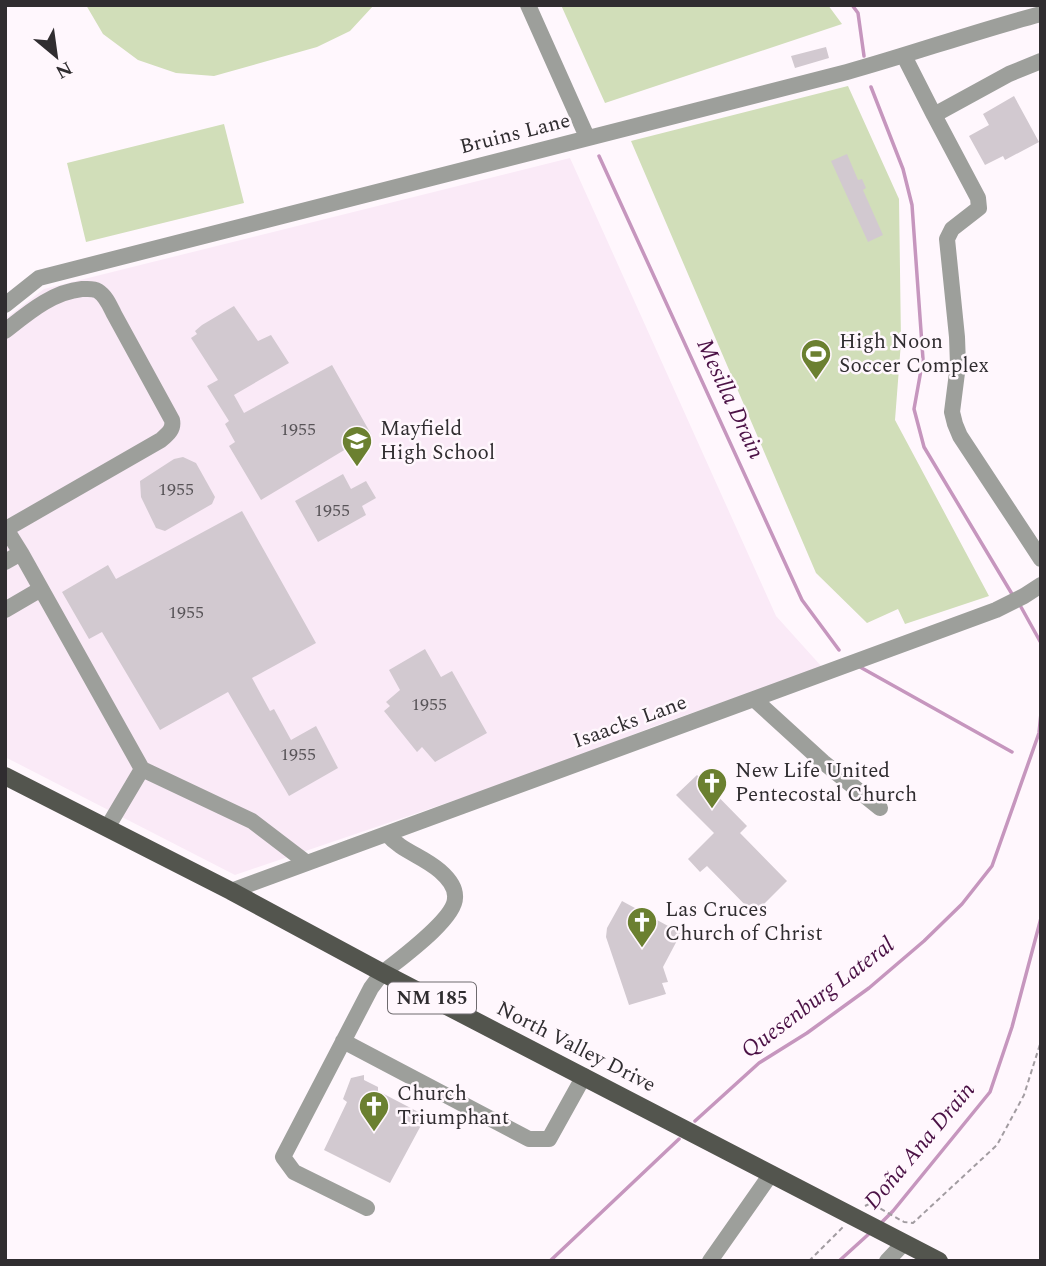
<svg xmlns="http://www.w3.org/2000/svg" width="1046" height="1266" viewBox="0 0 1046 1266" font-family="Spectral,serif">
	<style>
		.built { fill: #faeaf7 }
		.green { fill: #d1deb9 }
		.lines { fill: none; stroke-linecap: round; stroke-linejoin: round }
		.stream { stroke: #c696be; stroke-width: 3.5 }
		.building { fill: #d2c9d0 }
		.path { stroke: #a29ca1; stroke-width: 2; stroke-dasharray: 5 3.5; stroke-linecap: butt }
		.minor { stroke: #9d9f9b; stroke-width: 16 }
		.major { stroke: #53554e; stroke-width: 18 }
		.labels { text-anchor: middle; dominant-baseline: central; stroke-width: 5; stroke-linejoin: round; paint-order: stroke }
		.number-label { font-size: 18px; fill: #585458 }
		.shield { fill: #fff7fd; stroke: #6e6a6e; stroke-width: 2 }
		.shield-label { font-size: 19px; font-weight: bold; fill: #302d30 }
		.street-label { font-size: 21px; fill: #302d30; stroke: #fff7fd }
		.poi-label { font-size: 21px; fill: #302d30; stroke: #fff7fd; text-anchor: start }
		.water-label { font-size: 23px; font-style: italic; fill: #4b1145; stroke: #fff7fd }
	</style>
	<rect width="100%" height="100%" fill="#fff7fd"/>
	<!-- built -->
	<path class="built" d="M 570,158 L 776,616 L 822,667 L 652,727 L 550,768 L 235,875 L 5,757 L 5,319 L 44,289 Z"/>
	<!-- green -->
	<path class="green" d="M 86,5 L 374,5 L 350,31 L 317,47 L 214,76 L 176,73 L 138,60 L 103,34 Z
		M 561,5 L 828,5 L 842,24 L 605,103 Z
		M 848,86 L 899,199 L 901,342 L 895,420 L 989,596 L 905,624 L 898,609 L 867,623 L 816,573 L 631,141 Z
		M 224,124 L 244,203 L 86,242 L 67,163 Z"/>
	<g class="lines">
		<!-- stream -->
		<path class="stream" d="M 852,5 L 858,13 L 864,56
			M 871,87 L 903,169 L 912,205 L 923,359 L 914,409 L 924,447 L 1012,594
			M 599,156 L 802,600 L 839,650
			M 1021,607 L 1041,643
			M 860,667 L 1012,752
			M 695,1121 L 759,1063 L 807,1033 L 869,988 L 924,941 L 962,904 L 992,866 L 1039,733 L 1041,713
			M 880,1224 L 893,1211 L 990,1092 L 1012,1027 L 1041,918
			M 550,1261 L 679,1139
			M 839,1261 L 871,1232"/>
	</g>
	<!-- building -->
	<path class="building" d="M 826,47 L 829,58 L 795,68 L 791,56 Z
		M 1014,96 L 1039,142 L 1005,160 L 1003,156 L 985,165 L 969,136 L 989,125 L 983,114 Z
		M 847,154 L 858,180 L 862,179 L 866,188 L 863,190 L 883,235 L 868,242 L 831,161 Z
		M 234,306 L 258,341 L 271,335 L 289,363 L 234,395 L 244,413 L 332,365 L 371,434 L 261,500 L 229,446 L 235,442 L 225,424 L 229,421 L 207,386 L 218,380 L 191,338 L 197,334 L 195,331 L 202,325 Z
		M 183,457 L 196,463 L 215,497 L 212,504 L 165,531 L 156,528 L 141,497 L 140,481 L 174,459 Z
		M 343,474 L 351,489 L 366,481 L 376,498 L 362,506 L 366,515 L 318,542 L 295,501 Z
		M 242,511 L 316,643 L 252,678 L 270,711 L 274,709 L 291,740 L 316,726 L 338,768 L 289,796 L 228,692 L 160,730 L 102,632 L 89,639 L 62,592 L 108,565 L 116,579 Z
		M 425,649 L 441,677 L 452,671 L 487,733 L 435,762 L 422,747 L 417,752 L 384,711 L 390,706 L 386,702 L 400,690 L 389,670 Z
		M 697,775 L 747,826 L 740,833 L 787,881 L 754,914 L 707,866 L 700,872 L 688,859 L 714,833 L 676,795 Z
		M 622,901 L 681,933 L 663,967 L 668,982 L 662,983 L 666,994 L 629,1005 L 606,937 L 607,928 Z
		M 364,1075 L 364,1080 L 378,1087 L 378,1091 L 426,1116 L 390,1183 L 324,1150 L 347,1102 L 343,1099 L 351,1078 Z"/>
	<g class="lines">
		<!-- path -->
		<path class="path" d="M 865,1206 L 869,1204 L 874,1205 L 904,1222 L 913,1223 L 997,1145 L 1024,1095 L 1041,1041
			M 809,1261 L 843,1227"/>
		<!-- minor -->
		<path class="minor" d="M 528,5 L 587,137
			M 904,56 L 934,115
			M 1041,61 L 1009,74 L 934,115 L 978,198 L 979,208 L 952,229 L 947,239 L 957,337 L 958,365 L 952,412 L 955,424 L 960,436 L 1041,559
			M 5,305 L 39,278 L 847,72 C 912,54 976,31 1041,14
			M 5,331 C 28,313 52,292 82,289 C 88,289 93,288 98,291 C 106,296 110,306 114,314 L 172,420 C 174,429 168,434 161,440 L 6,529 L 21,553
			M 5,562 L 21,553 L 142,769 L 107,828
			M 5,610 L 41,589
			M 754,699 L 823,762 L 880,808
			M 142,769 L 252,821 L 307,863
			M 231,891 L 996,610 L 1024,596 L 1041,585
			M 343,1041 L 529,1139 L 549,1139 L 584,1076
			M 367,1208 L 294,1172 L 283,1157 L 371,988 C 375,982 380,976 385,971 C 401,958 455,919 455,898 C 456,887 448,878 440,871 C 423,856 401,851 387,834
			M 710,1261 L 771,1174
			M 887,1261 L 904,1243"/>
		<!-- major -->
		<path class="major" d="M 5,776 L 231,891 L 383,973 L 939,1261"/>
	</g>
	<!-- icons -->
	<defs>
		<g id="stadium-pin" transform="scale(1.575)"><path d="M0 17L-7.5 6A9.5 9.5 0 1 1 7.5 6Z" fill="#6b8030" stroke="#fff7fd"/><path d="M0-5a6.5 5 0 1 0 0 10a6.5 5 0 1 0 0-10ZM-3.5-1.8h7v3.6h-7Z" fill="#fff"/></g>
		<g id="school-pin" transform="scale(1.575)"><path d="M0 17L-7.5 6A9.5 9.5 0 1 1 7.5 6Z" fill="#6b8030" stroke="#fff7fd"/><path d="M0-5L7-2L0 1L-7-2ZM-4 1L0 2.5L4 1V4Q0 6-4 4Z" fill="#fff"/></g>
		<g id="church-pin" transform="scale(1.575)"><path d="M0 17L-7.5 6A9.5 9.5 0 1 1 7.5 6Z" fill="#6b8030" stroke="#fff7fd"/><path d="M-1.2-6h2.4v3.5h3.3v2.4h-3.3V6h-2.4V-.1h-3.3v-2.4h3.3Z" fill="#fff"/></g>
	</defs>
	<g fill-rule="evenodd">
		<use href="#stadium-pin" x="816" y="354"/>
		<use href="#school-pin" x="357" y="441"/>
		<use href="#church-pin" x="712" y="783"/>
		<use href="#church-pin" x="642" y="922"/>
		<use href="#church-pin" x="374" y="1106"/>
	</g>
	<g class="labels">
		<!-- number labels -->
		<g class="number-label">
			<text x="298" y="429">1955</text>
			<text x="176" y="489">1955</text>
			<text x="332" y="510">1955</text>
			<text x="186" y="612">1955</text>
			<text x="429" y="704">1955</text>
			<text x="298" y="754">1955</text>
		</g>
		<!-- shield labels -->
		<rect class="shield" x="388" y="982.5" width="88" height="31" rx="5"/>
		<g class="shield-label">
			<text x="432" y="998">NM 185</text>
		</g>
		<!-- street labels -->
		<g class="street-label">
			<text transform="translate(515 134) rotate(-14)">Bruins Lane</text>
			<text transform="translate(630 722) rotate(-20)">Isaacks Lane</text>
			<text transform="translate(576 1047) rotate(27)">North Valley Drive</text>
		</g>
		<!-- poi labels -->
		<g class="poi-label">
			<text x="839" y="342">High Noon<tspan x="839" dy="24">Soccer Complex</tspan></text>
			<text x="380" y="429">Mayfield<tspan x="380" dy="24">High School</tspan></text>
			<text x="735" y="771">New Life United<tspan x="735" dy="24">Pentecostal Church</tspan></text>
			<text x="665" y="910">Las Cruces<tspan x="665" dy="24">Church of Christ</tspan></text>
			<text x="397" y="1094">Church<tspan x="397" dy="24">Triumphant</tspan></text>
		</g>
		<!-- water labels -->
		<g class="water-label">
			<text transform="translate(730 399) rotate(65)">Mesilla Drain</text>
			<text transform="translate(818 998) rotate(-37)">Quesenburg Lateral</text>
			<text transform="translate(920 1146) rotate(-50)">Doña Ana Drain</text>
		</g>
	</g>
	<!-- border -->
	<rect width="1046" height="1266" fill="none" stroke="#302d30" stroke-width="14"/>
	<!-- north arrow -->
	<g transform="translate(56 56) rotate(151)" stroke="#fff7fd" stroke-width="5" paint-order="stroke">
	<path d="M0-5L12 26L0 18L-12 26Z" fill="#302d30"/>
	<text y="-10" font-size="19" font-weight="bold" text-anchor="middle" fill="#302d30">N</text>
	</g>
</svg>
